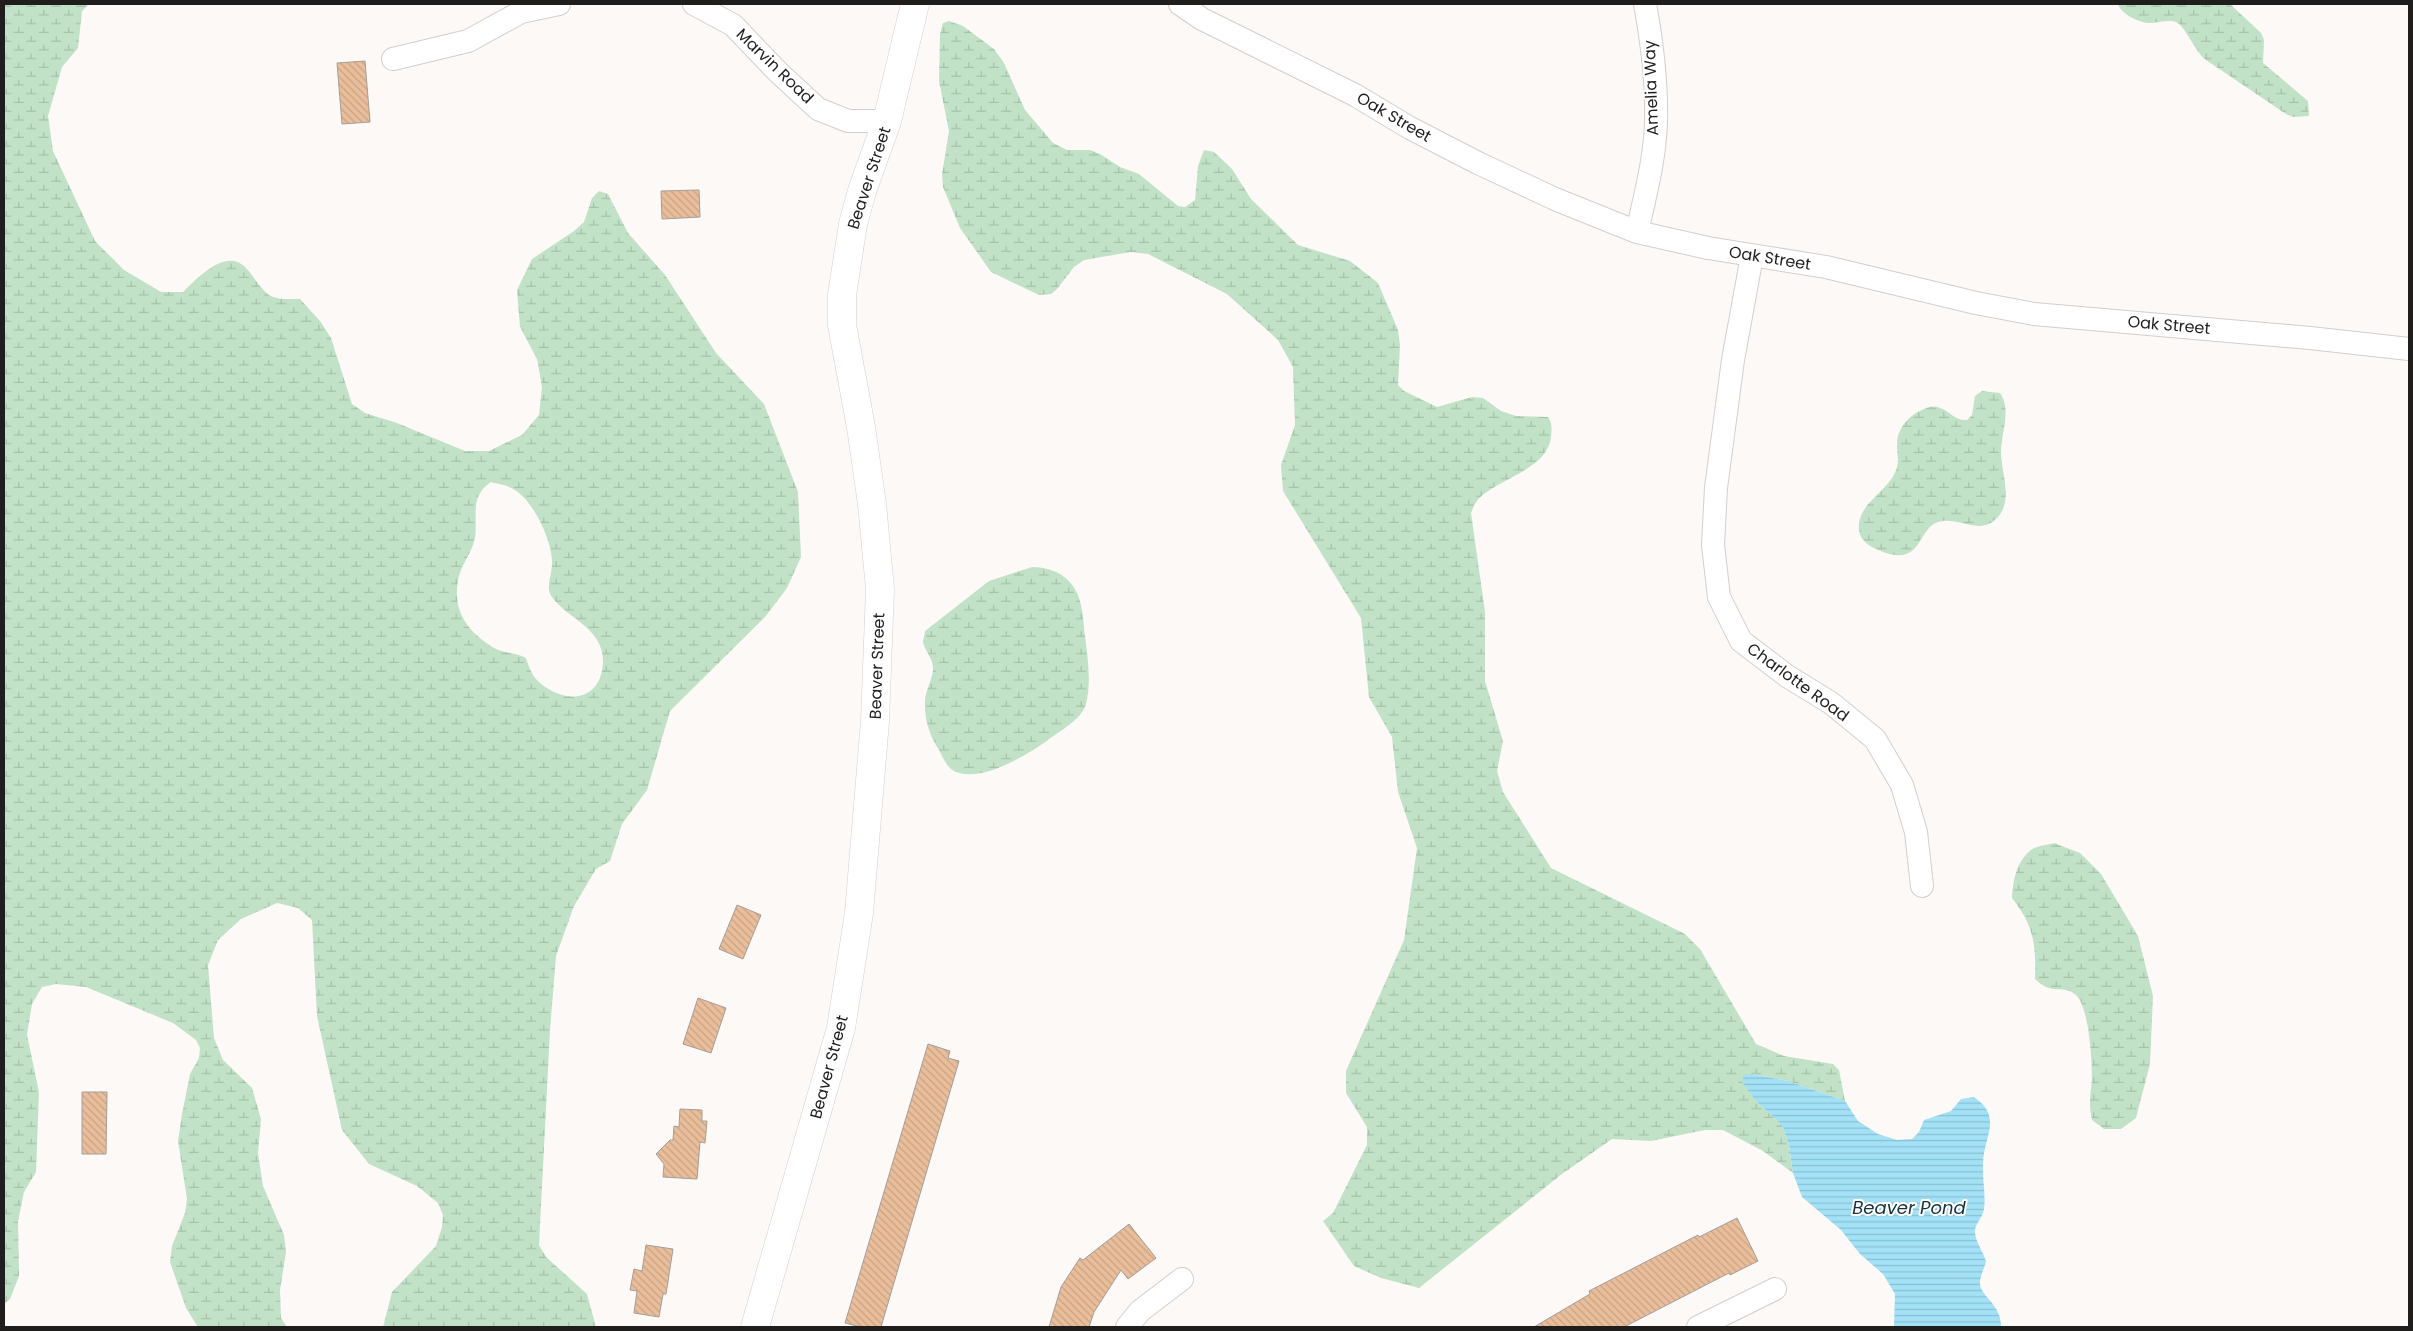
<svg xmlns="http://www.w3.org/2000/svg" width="2413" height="1331" viewBox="0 0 2413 1331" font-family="Poppins,sans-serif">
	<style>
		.wetland { fill: url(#wetland-marsh); fill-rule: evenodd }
		.water { fill: url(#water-rules) }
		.building { fill: url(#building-back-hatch); stroke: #a29e9b }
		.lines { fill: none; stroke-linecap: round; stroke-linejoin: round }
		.street-casing { stroke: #d3cfcc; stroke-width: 24 }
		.secondary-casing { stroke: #d3cfcc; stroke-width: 29 }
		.street { stroke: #fff; stroke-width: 22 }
		.secondary { stroke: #fff; stroke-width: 28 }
		.labels { text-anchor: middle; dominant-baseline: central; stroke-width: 4; stroke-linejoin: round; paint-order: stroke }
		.street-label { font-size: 16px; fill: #1f1e1d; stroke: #fff }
		.water-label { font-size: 18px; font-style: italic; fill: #14333c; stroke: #fff }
	</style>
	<defs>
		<pattern id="wetland-marsh" width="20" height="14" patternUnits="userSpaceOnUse" patternTransform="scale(1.25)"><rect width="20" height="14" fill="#c1e2c7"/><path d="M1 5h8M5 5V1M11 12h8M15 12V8" fill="none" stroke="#a5c1aa"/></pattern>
		<pattern id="water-rules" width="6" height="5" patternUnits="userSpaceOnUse" patternTransform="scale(1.25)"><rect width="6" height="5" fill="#a2e1f6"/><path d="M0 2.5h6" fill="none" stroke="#8bc1d2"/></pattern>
		<pattern id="building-back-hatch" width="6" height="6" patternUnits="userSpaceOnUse" patternTransform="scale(1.25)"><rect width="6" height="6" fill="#eabe9a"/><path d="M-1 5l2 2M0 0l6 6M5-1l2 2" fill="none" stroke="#c8a384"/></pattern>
	</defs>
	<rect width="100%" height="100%" fill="#fdf9f6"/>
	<!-- wetland -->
	<path class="wetland" d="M 4,4 L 89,4 L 82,11 L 78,48 L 62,67 L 48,116 L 53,151 L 95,241 L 124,270 L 161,292 L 183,292 C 195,280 225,248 244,266 C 253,274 259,288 269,295 C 277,300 290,299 300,299 L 320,321 L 331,338 L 352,404 L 365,413 L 397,423 L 465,451 L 489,451 L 522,435 L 539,415 L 542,387 L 537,359 L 520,327 L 517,290 L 532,259 L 574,231 L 584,222 L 592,198 L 599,191 L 608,194 L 628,233 L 665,275 L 716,353 L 764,404 L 798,492 L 801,557 L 787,588 L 765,617 L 670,711 L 647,790 L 622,824 L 610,861 L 596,869 L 574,906 L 556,956 L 550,1030 L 539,1245 L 546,1257 L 587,1294 L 596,1327 L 383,1327 L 392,1292 L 436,1246 L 442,1227 L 443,1215 L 438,1203 L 417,1186 L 369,1164 L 342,1130 L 317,1016 L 312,920 L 298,908 L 277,903 L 241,919 L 218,940 L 208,965 L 214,1038 L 223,1060 L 252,1088 L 261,1119 L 258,1153 L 263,1186 L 284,1235 L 286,1252 L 280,1290 L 281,1318 L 287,1327 L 198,1327 L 186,1308 L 170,1262 L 172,1246 L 185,1213 L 187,1199 L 178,1141 L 182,1114 L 190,1074 L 199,1058 L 200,1048 L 196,1040 L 173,1023 L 86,987 L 56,984 L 42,987 L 32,1004 L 27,1035 L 39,1092 L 36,1172 L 24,1192 L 18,1221 L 19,1276 L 10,1299 L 4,1304 ZM 491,482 C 498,484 507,485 513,489 C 533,499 553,542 552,564 C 552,575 545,588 552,597 C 568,619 603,628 603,661 C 602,705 560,705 535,678 C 531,673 528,664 526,658 C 516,653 505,653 496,649 C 470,634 452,613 458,581 C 460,566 472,553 475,538 C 478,516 469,496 491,482 Z
		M 2118,4 L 2230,4 L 2261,33 L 2264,40 L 2263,63 L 2308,101 L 2309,116 L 2293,117 L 2286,114 L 2206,60 C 2195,52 2184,24 2176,22 C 2168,19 2158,23 2149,23 C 2139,23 2120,13 2118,4 Z
		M 949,21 L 963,26 L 994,49 L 1004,63 L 1025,110 L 1053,143 L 1067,150 L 1090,150 L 1100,154 L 1120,167 L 1139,174 L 1178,206 L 1185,207 L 1195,200 L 1198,166 L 1204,150 L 1214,152 L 1232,169 L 1251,199 L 1298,245 L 1350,261 L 1378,283 L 1398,330 L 1400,345 L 1398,385 L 1404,391 L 1437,407 L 1472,397 L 1483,398 L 1501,411 L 1516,416 L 1548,417 C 1552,423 1552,429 1551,436 C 1549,467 1505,477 1484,494 C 1477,499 1474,505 1471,513 L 1485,612 L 1485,681 L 1503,741 L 1497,771 L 1503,792 L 1551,868 L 1685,934 L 1700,949 L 1756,1044 L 1784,1056 L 1833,1064 L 1839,1070 L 1845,1101 L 1788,1081 L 1753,1074 L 1756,1101 L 1782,1125 L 1789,1145 L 1793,1173 L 1763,1151 L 1723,1130 L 1705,1130 L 1651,1141 L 1612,1139 L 1562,1174 L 1419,1288 L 1381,1278 L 1354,1266 L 1323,1221 L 1333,1213 L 1367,1145 L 1367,1127 L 1346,1093 L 1346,1071 L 1404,940 L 1417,848 L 1398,792 L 1392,737 L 1369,697 L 1361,618 L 1283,491 L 1281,465 L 1295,425 L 1293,367 L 1278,340 L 1227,294 L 1148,254 L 1131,252 L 1084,260 L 1074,267 L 1057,289 L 1051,294 L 1039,295 L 991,272 L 960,228 L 943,187 L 942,174 L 949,131 L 939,81 L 940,34 L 943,23 Z
		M 1982,391 L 2000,393 C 2012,410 2001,433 2001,452 C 2001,473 2014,500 1997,518 C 1981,535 1961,519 1943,521 C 1914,523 1927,575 1872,547 C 1865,543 1860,538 1859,530 C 1856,503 1891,491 1897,467 C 1899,460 1897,452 1897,445 C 1897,429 1908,416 1922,410 C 1928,407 1933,405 1940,408 C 1951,412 1955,421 1967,420 L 1972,415 L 1975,396 Z
		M 1032,567 C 1064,568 1080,585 1083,617 C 1085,644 1093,677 1086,704 C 1081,720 1061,730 1048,740 C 1027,755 976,787 951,769 C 946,765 942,756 939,750 C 929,735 924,718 925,700 C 926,690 932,680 933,670 C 934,659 925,652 923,642 C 923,639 925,634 925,631 L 989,581 Z
		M 2054,843 L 2080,853 L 2101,874 L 2138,936 L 2153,996 L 2150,1064 L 2136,1118 L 2121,1129 L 2104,1129 L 2092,1120 C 2088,1103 2091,1094 2092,1078 C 2092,1060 2089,1007 2076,995 C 2064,984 2051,996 2035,979 C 2036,944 2034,926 2012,898 C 2013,881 2016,862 2031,850 C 2036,846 2047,845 2054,843 Z"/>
	<!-- water -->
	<path class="water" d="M 1753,1074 L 1788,1081 L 1845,1101 L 1858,1121 L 1878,1134 L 1897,1140 L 1912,1139 L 1919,1132 L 1924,1120 L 1951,1111 L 1961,1099 L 1974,1097 C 2003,1117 1984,1136 1983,1163 C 1982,1178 1986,1194 1984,1209 C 1983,1218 1974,1224 1975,1233 C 1976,1243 1984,1253 1986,1262 C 1984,1268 1981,1275 1980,1281 C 1978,1295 2002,1304 2001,1327 L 1894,1327 L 1895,1294 L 1883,1274 L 1860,1254 L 1841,1230 L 1802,1197 L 1793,1173 L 1789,1145 L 1782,1125 L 1756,1101 L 1742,1082 L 1744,1075 Z"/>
	<!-- building -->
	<path class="building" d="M 365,61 L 370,122 L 342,124 L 337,63 Z
		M 699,190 L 700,217 L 662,219 L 661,191 Z
		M 737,905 L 761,915 L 743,959 L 719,949 Z
		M 698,998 L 726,1008 L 711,1053 L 683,1044 Z
		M 928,1044 L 950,1051 L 948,1058 L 959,1061 L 881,1327 L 861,1327 L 845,1323 Z
		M 82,1092 L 107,1092 L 106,1154 L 82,1154 Z
		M 680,1109 L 702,1110 L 702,1121 L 707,1121 L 705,1143 L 700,1142 L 697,1179 L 663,1177 L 664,1164 L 656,1154 L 670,1140 L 673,1140 L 674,1126 L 679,1127 Z
		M 1737,1218 L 1758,1261 L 1730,1275 L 1729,1273 L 1624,1327 L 1534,1327 L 1590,1294 L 1589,1291 L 1698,1235 L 1699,1237 Z
		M 1129,1224 L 1156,1258 L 1128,1279 L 1121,1270 L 1094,1312 L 1089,1327 L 1049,1327 L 1061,1287 L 1080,1258 L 1083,1260 Z
		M 646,1245 L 673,1249 L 666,1294 L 663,1294 L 659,1317 L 634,1313 L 637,1291 L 630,1290 L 634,1269 L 642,1271 Z"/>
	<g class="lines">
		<!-- street casing -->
		<g class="street-casing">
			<path id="street" d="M 694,4 L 733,25 L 778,72 L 818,109 L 848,121 L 887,121
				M 1180,4 L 1202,19 L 1355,95 L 1410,128 L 1478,163 L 1555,199 L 1637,232 L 1708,248 L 1826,267 L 1976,303 L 2034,314 L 2310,338 L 2409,349
				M 393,59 L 468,41 L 521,12 L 559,4
				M 1637,232 C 1645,196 1655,159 1656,122 C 1657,83 1652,42 1645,4
				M 1752,256 L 1733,360 L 1716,488 L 1713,545 L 1719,597 L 1741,641 L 1787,676 L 1831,703 L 1875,739 L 1902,785 L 1916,832 L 1922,886
				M 1127,1327 L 1140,1311 L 1182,1279
				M 1698,1327 L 1775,1289"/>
		</g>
		<!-- secondary casing -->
		<g class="secondary-casing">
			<path id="secondary" d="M 755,1327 L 841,1028 L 859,913 L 875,721 L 880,589 L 872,504 L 861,427 L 842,325 L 842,295 L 853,224 L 862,191 L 887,121 L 915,4"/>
		</g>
		<!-- street -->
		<use href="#street" class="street"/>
		<!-- secondary -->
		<use href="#secondary" class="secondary"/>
	</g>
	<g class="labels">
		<!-- street labels -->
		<g class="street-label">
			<text transform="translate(775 66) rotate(44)">Marvin Road</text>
			<text transform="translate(1651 88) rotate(-92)">Amelia Way</text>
			<text transform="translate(1394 117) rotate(30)">Oak Street</text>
			<text transform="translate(869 178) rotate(-72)">Beaver Street</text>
			<text transform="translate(1770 258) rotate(9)">Oak Street</text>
			<text transform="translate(2169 325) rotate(5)">Oak Street</text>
			<text transform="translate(877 666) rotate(-88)">Beaver Street</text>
			<text transform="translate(1798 682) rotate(36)">Charlotte Road</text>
			<text transform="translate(829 1067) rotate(-75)">Beaver Street</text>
		</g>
		<!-- water labels -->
		<g class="water-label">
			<text x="1909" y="1207">Beaver Pond</text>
		</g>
	</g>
	<!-- border -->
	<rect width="2413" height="1331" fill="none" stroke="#1f1e1d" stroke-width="10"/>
</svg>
